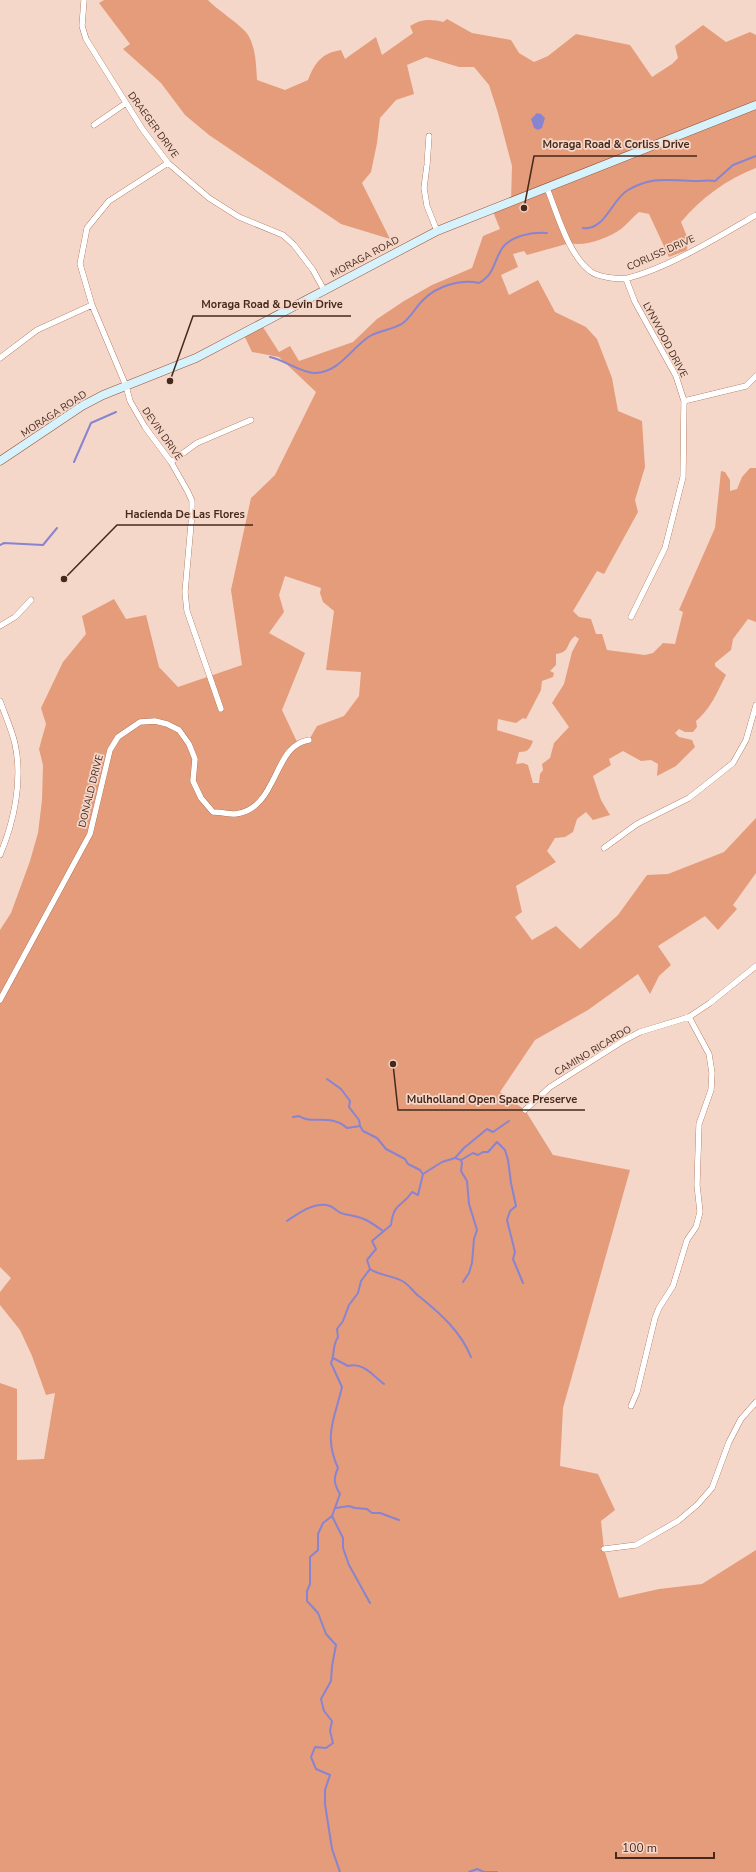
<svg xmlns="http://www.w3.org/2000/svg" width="756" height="1872" viewBox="0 0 756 1872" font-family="'Nunito Sans',sans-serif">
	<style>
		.green { fill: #e49c7b; fill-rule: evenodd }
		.water { fill: #8884d0 }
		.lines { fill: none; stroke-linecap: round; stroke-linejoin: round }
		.stream { stroke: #8884d0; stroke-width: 2 }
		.street-casing { stroke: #955436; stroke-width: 6 }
		.secondary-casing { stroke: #955436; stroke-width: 9 }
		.street { stroke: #fff; stroke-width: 5.5 }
		.secondary { stroke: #d6f2fc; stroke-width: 8 }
		.labels { text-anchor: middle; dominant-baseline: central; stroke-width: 3.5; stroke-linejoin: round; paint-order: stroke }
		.street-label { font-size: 10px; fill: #45291c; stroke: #f5d7c9 }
		.leader { fill: none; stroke: #45291c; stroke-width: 1.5 }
		.callout-dot { fill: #45291c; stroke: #f5d7c9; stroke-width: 1.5 }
		.callout-label { font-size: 11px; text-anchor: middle; font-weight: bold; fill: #45291c; stroke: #f5d7c9; stroke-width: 3.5; stroke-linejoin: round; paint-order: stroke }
	</style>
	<rect width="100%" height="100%" fill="#f5d7c9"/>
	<!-- green -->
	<path class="green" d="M 104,0 L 208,0 C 217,10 243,26 248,35 C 256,48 256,65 257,80 L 285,90 L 308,80 C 315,62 322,53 341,50 L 345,59 L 376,37 L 382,55 L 413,33 L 410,26 C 421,19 431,19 443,22 L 447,19 L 472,33 L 511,40 L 519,53 L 534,62 L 548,56 L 576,34 L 630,45 L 652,77 L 672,64 L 678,58 L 675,46 L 703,25 L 726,42 L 750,32 L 756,35 L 756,168 C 727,179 701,198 681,222 L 688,239 L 687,250 L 669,257 L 649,214 L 639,212 C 633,217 627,224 621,229 C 609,238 584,247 570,243 L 527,255 L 524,251 L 513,254 L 518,267 L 501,275 L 509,295 L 538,280 L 555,312 L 586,327 L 597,339 L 612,378 L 618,411 L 642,421 L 645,467 L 635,500 L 638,512 L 604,574 L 597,571 L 573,611 L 579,617 L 591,619 L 596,634 L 602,634 L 607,650 L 645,655 L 653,653 L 663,643 L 675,644 L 683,612 L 679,610 L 715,528 L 721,471 L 725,472 L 730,480 L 730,491 L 737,489 L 742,477 L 750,468 L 756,468 L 756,622 L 748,619 L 733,639 L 731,650 L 715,663 L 715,666 L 726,675 C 716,694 712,707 696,721 L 697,727 L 693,732 L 685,732 L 679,729 L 675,733 L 679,737 L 692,740 L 695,747 L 676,766 L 657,776 L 658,764 L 651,760 L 641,761 L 623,751 L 609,759 L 611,765 L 593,776 L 601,800 L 610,815 L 593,820 L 586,812 L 577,819 L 573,832 L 565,837 L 555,838 L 547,851 L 556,862 L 516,886 L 522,912 L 515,917 L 532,940 L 556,926 L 580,949 L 618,915 L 647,875 L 668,874 L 724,852 L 756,818 L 756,873 L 733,905 L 737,909 L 718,930 L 705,916 L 658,946 L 671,965 L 659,976 L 650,994 L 638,974 L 588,1010 L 535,1040 L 500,1092 L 525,1110 L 553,1155 L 630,1170 L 563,1408 L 560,1466 L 598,1474 L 615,1510 L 601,1521 L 604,1549 L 619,1598 L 659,1589 L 702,1584 L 756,1550 L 756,1872 L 0,1872 L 0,1383 L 17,1389 L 17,1460 L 44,1459 L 55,1393 L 46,1395 L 32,1356 L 20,1330 L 0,1305 L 0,1292 L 11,1278 L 0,1267 L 0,930 L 11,913 L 30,861 L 38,833 L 42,800 L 43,765 L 39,749 L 46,724 L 41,708 L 63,662 L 86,634 L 82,616 L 114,599 L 126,619 L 146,615 L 159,667 L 178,687 L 242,665 L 231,590 L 251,498 L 275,475 L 316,392 L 279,357 L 252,352 L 243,333 L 261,324 L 279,352 L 290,346 L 299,361 L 353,342 L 377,319 L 404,301 L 432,285 L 472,268 L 483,236 L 500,229 L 492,209 L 511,202 L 512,166 L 498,113 L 489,85 L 474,67 L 459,67 L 426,57 L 407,65 L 414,94 L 396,100 L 380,118 L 377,143 L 371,172 L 362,183 L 390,239 L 341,224 L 209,135 L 185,115 L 161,83 L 123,49 L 130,44 L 99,3 ZM 285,576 L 321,588 L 320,593 L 323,602 L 334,611 L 326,670 L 361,672 L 359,696 L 344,716 L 317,726 L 309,740 L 298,744 L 282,710 L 305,653 L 269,633 L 284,612 L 279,595 ZM 575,636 L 579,639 L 572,652 L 564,684 L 552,703 L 569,727 L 554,743 L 550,758 L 542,764 L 543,770 L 540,774 L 539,783 L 533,783 L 528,765 L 523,763 L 516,764 L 519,752 C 528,752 530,749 533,741 L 497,730 L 498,719 L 516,723 L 523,718 L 526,719 L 541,690 L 542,681 L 553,677 L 554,673 L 550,671 L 556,665 L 556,654 C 571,652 565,644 575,636 Z"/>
	<!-- water -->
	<path class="water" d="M 537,113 L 541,114 L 545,118 L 542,128 L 538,130 L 534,128 L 531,119 Z"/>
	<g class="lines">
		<!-- stream -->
		<path class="stream" d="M 583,228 C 605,231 612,199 628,190 C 655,175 668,181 697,181 C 703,181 708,180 715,181 L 733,165 L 756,156
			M 270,357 C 285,360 300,373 315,373 C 339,373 352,347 370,336 C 380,330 393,330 403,323 C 411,317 416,307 423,300 C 437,286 459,279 479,283 C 496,273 493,261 503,247 C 513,235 533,232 547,233
			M 74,462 L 91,423 L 116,412
			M 0,545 L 4,543 L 43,545 L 57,528
			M 327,1079 L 341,1089 L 350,1101 L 349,1107 L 359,1120 L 360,1126
			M 293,1117 L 299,1116 C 311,1125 331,1113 347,1128 L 360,1126 L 363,1131 L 377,1138 L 386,1149 L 405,1159 L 408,1164 L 420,1170 L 422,1173
			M 455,1158 L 461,1160 L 462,1163 L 461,1171 L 467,1181 L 469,1204 L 477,1230 L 474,1239 L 472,1263 L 469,1273 L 463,1282
			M 461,1160 L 473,1153 L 478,1155 L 483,1152 L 488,1152 L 497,1142 L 505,1150 L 508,1160 L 511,1183 L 516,1206 L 510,1211 L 507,1220 L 515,1252 L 513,1259 L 523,1283
			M 287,1221 C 299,1213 315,1201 330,1206 C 335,1208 338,1213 344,1214 C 363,1217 368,1220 383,1231
			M 370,1269 C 380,1276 392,1275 404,1282 C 410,1286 414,1293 420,1297 C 441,1314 461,1332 471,1357
			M 333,1358 L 348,1366 C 364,1362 373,1376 384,1384
			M 336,1508 L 349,1506 L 355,1508 L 367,1509 L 372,1513 L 380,1513 L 399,1520
			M 332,1516 L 343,1538 L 343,1548 L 349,1565 L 370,1603
			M 340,1872 L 332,1849 L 325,1804 L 325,1790 L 330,1775 L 316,1769 L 311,1757 L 315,1747 L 326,1748 L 333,1743 L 330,1731 L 332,1721 L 324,1711 L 321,1699 L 331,1681 L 332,1666 L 336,1645 L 326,1634 L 318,1613 L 307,1601 L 307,1591 L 310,1584 L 310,1557 L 318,1550 L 318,1534 L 323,1523 L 332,1516 L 340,1494 C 334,1484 333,1479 338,1468 C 323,1435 335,1418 342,1387 L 331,1363 C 335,1354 332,1346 338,1337 L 337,1329 L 343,1321 L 349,1305 L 358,1293 L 361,1281 L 370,1269 L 367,1260 L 376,1249 L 372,1241 L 391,1225 C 394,1201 402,1208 412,1192 L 418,1195 L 423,1174 L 442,1162 L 455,1158 L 464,1148 L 487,1129 L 493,1132 L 509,1121
			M 469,1872 L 477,1869 L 484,1872 L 497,1872"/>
		<!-- street casing -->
		<g class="street-casing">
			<path id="street" d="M 84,0 L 82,26 L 86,39 L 143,130 L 168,163 L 209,198 L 239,217 L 283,235 L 294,245 L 313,270 L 324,290
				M 94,125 L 126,103
				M 429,136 L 427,165 L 424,188 L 427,206 L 437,231
				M 168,163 L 109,201 L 87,228 L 80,264 L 92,305 L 126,386 L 130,401 L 145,427 L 171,462 L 188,492 L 192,501 L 192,513 L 185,592 L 187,611 L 221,709
				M 547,188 C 557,213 568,254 590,271 C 597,277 619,280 628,278 C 668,268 720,236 756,215
				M 626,279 L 635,302 L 676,376 L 684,401 L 683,477 L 665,548 L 631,617
				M 0,358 L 37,330 L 92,305
				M 684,401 L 746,386 L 756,376
				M 171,462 L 197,443 L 251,420
				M 0,626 L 15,617 L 31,600
				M 0,701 C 5,715 12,730 15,744 C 23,780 14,822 0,855
				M 604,848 L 637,824 L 689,798 L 733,763 L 746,740 L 756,705
				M 0,1000 L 90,834 L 110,750 L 118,737 L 140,722 L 155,721 L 167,724 L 179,730 L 189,744 L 195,759 L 193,781 L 201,798 L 213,812 C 220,812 228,814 235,814 C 279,809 272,745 309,740
				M 525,1110 L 550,1087 L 623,1041 L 640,1032 L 689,1017 L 710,1003 L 756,966
				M 631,1406 L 637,1392 L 655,1318 L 659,1308 L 673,1286 L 687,1240 L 696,1227 L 700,1212 L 697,1185 L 699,1124 L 711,1090 L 712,1073 L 709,1054 L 689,1017
				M 604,1549 L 636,1545 L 678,1521 L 697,1505 L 712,1488 L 729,1442 L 741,1419 L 756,1402"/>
		</g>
		<!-- secondary casing -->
		<g class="secondary-casing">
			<path id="secondary" d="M 0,461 L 82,406 L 103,395 L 196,358 L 437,231 L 756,105"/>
		</g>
		<!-- street -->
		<use href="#street" class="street"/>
		<!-- secondary -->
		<use href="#secondary" class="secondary"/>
	</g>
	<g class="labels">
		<!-- street labels -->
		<g class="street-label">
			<text transform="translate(153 125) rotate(54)">DRAEGER DRIVE</text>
			<text transform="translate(661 253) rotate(-24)">CORLISS DRIVE</text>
			<text transform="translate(365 257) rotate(-28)">MORAGA ROAD</text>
			<text transform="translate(665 340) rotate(62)">LYNWOOD DRIVE</text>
			<text transform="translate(54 414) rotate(-33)">MORAGA ROAD</text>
			<text transform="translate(162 434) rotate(55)">DEVIN DRIVE</text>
			<text transform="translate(91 791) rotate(-76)">DONALD DRIVE</text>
			<text transform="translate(593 1051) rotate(-31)">CAMINO RICARDO</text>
		</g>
	</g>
	<!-- callouts -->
	<path class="leader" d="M524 208L534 156H697M170 381L193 316H351M64 579L117 525H253M393 1064L398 1110H585"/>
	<g class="callout-dot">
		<circle cx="524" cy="208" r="4"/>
		<circle cx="170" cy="381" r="4"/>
		<circle cx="64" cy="579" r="4"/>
		<circle cx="393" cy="1064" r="4"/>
	</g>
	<g class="callout-label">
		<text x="616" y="148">Moraga Road &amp; Corliss Drive</text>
		<text x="272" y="308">Moraga Road &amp; Devin Drive</text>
		<text x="185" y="518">Hacienda De Las Flores</text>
		<text x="492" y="1103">Mulholland Open Space Preserve</text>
	</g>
	<!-- scale -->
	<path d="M616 1852v6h98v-6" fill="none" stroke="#45291c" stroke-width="2"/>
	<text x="622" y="1852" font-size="12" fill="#45291c" stroke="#f5d7c9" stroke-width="3" paint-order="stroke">100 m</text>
</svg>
